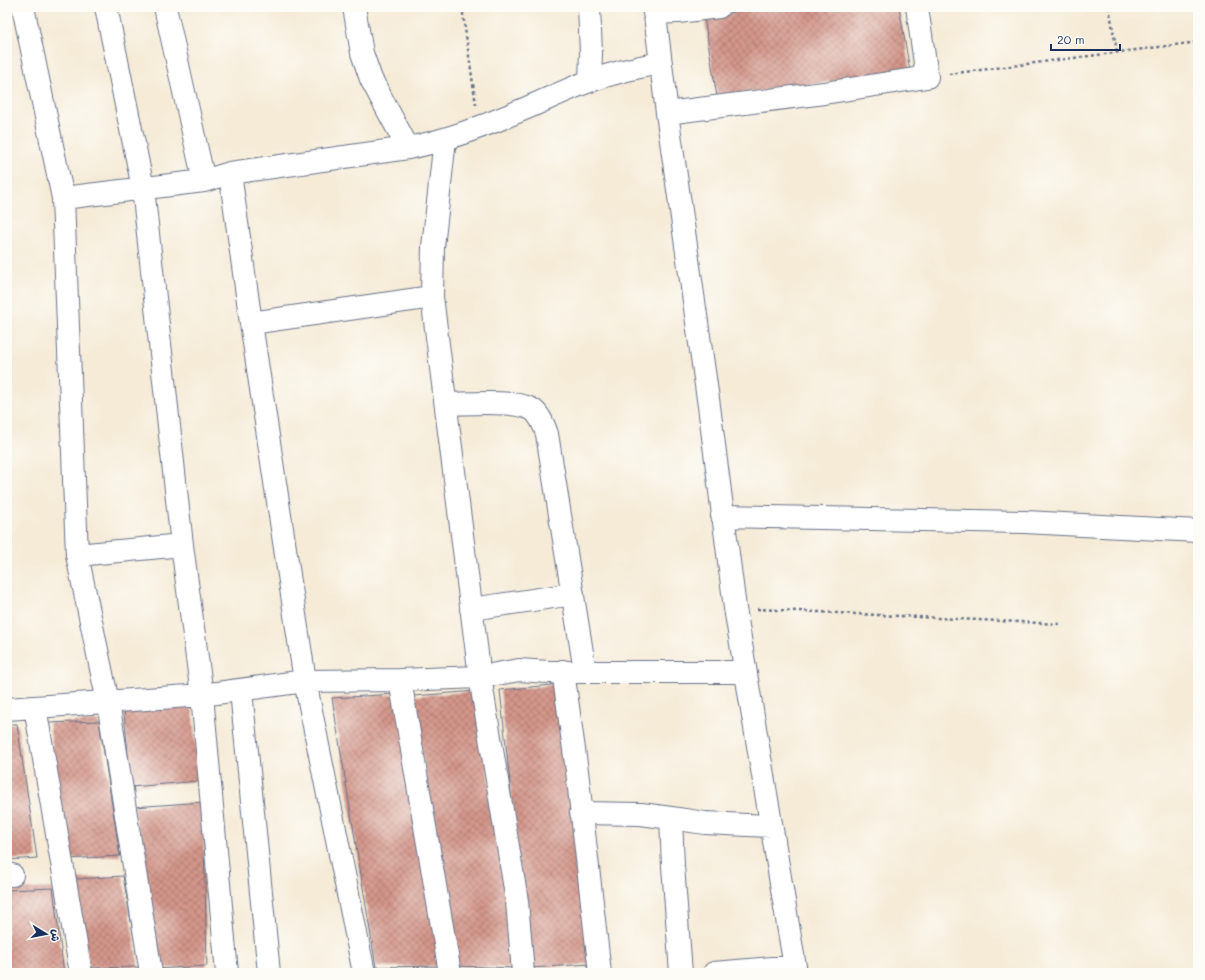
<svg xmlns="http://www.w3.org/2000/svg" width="1205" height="980" viewBox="0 0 1205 980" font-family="Mali,'Playpen Sans Arabic',sans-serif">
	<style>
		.building { fill: url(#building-cross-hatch) }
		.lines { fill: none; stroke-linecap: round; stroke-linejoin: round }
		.minor-casing { stroke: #677188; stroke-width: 24 }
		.path { stroke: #677188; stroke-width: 2.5; stroke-dasharray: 3 3; stroke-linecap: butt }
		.minor { stroke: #fff; stroke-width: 22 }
	</style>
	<defs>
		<pattern id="building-cross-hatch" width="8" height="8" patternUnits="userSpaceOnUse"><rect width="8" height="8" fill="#d4968a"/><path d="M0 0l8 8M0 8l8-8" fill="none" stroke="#ab7b74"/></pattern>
	</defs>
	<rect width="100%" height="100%" fill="#fdfcf7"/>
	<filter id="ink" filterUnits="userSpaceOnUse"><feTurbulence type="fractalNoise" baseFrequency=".025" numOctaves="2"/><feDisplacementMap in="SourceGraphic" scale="8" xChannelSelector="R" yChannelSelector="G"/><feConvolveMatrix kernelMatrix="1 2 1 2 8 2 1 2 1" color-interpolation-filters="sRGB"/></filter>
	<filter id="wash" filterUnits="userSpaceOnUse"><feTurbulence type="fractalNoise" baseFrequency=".012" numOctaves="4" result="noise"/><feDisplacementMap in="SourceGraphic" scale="16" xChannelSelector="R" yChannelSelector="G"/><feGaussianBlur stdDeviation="0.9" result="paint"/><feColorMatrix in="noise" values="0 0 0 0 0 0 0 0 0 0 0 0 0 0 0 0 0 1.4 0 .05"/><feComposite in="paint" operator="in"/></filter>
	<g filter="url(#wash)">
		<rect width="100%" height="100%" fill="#f5ebd7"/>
		<g id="blocks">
			<!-- building -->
			<path class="building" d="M 764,7 L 899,7 L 910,71 L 717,97 L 704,17 Z
				M 562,684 L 590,964 L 530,968 L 500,690 Z
				M 477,691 L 515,968 L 455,966 L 413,696 Z
				M 396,694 L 442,966 L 376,967 L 332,698 Z
				M 192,706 L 199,781 L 131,787 L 124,712 Z
				M 99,721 L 120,856 L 66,859 L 49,723 Z
				M 7,724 L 17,724 L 37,858 L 7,860 Z
				M 203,802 L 207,966 L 156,969 L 134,807 Z
				M 123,876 L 139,967 L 88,968 L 76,879 Z
				M 53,888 L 64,973 L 7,973 L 7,890 Z"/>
		</g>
	</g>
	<g filter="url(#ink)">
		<use href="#blocks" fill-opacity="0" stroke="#677188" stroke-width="1"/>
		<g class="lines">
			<!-- minor casing -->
			<g class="minor-casing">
				<path id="minor" d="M 23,7 L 63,198 L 77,555 L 108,702 L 151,973
					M 106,7 L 143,188 L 182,545 L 202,695 L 227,973
					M 165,7 L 204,181
					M 354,7 L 362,53 L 371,79 L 408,148
					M 589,7 L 591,53 L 590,81
					M 654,7 L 667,113 L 709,406 L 735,608 L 796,973
					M 654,13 L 678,12 L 719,7
					M 667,113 L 824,93 L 927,77 L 917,7
					M 445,139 L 433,247 L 432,297 L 480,677 L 517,901 L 523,973
					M 230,173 L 251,323 L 305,681 L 364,973
					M 63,198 L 204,181 L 230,173 L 408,148 C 445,141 482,127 517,112 C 542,102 565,90 590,81 C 613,73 637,67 661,63
					M 251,323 L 432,297
					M 446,404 C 466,404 517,399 533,410 C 540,415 544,425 547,434 L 585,671
					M 722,516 L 1025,522 L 1198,531
					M 77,555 L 182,545
					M 471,609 L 573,594
					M 563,671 L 577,771 L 600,973
					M 400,680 L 450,973
					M 241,691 L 269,973
					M 35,707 L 81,973
					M 7,709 L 202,695 L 305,681 L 400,680 L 480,677 L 519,670 L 548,672 L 745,672
					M 581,813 L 641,814 L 671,818 L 705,823 L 771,826
					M 671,818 L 673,866 L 681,973
					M 7,875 L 12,875
					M 714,973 L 795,966"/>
			</g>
			<!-- path -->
			<path class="path" d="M 462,7 L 476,105
				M 1109,7 L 1117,52
				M 949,74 L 1198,42
				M 757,609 L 1060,624"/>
			<!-- minor -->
			<use href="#minor" class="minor"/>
		</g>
	</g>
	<!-- margin -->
	<rect width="1205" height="980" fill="none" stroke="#fdfcf7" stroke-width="24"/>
	<!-- north arrow -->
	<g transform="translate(46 934) rotate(100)" stroke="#fdfcf7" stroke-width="3" paint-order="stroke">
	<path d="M0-3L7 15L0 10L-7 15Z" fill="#1b2f5e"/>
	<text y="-6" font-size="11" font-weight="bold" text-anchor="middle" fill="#1b2f5e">ش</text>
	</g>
	<!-- scale -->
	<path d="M1051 44v6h69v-6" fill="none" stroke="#1b2f5e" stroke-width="2"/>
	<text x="1057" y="44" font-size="12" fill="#1b2f5e" stroke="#fdfcf7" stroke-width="3" paint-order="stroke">20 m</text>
</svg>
